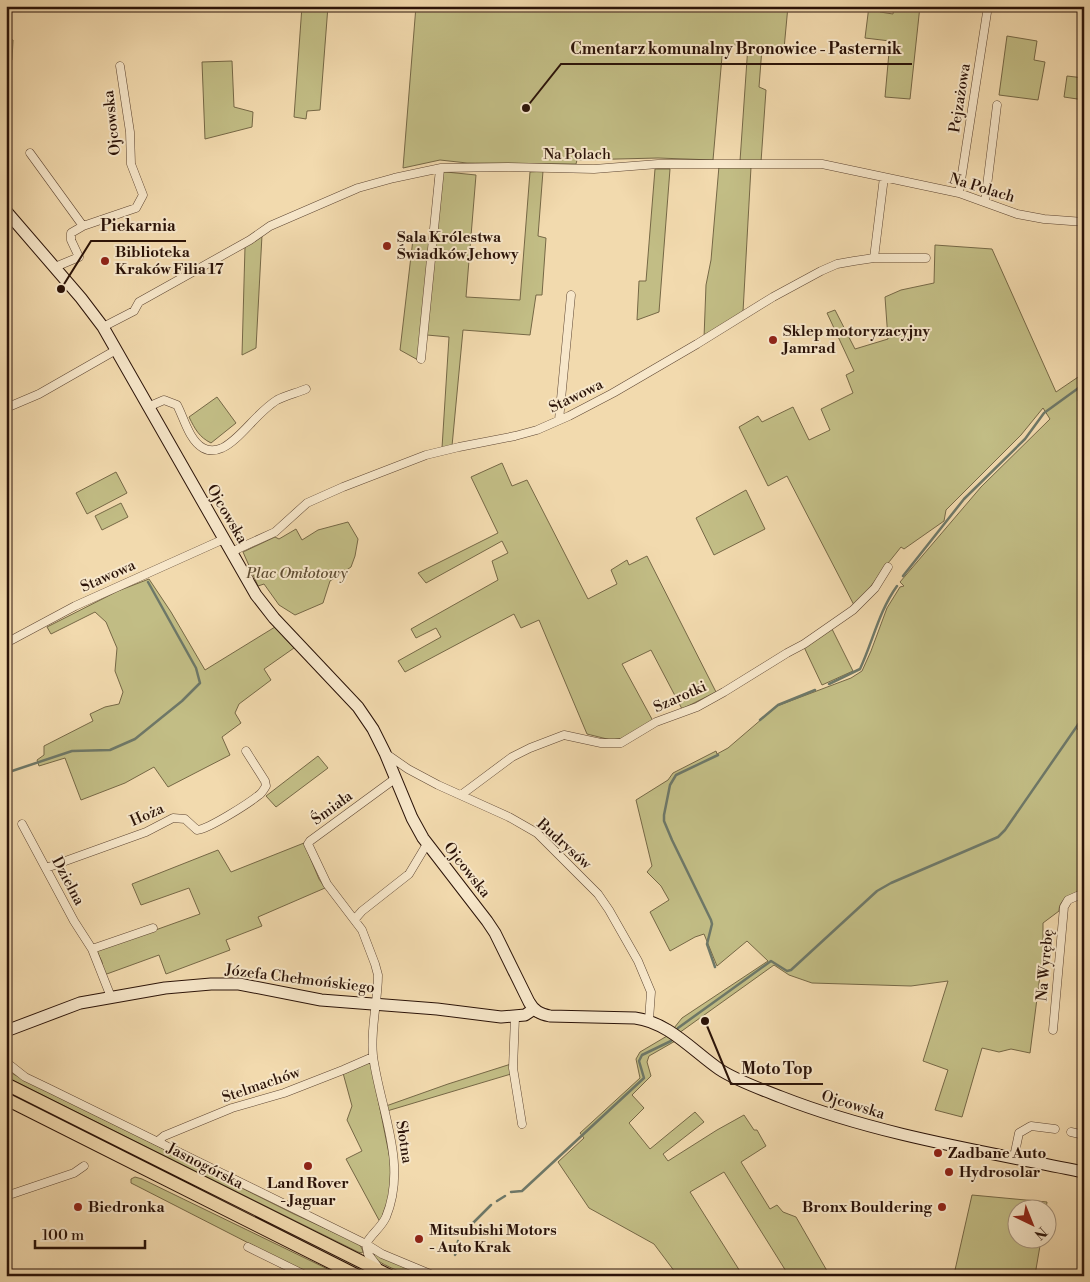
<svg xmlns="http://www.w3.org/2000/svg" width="1090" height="1282" viewBox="0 0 1090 1282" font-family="'Libre Bodoni',serif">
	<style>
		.green { fill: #c2bd85; stroke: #766846 }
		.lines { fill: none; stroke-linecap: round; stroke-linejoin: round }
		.stream { stroke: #6e7868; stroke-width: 2.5 }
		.street-casing { stroke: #5d4532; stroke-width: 9 }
		.secondary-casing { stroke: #2b1308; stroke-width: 13 }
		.primary-casing { stroke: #2b1308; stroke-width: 14 }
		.street { stroke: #f7e7ca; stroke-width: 8 }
		.secondary { stroke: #f7e7ca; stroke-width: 11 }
		.primary { stroke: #f2daae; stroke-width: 12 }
		.poi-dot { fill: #8f2418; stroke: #f7e7ca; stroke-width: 2 }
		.labels { text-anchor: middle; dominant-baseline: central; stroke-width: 4; stroke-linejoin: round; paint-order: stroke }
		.street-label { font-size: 15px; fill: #2b1308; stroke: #f7e7ca }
		.poi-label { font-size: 15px; font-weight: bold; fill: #2b1308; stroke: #f7e7ca; text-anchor: start }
		.park-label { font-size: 15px; font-style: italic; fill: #604e34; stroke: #f7e7ca }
		.leader { fill: none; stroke: #2b1308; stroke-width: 2 }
		.callout-dot { fill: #2b1308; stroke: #f7e7ca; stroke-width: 2 }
		.callout-label { font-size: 16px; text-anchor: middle; font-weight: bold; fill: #2b1308; stroke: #f7e7ca; stroke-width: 4; stroke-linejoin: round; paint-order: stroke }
	</style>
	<rect width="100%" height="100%" fill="#f2daae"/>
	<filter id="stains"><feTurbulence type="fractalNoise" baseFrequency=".004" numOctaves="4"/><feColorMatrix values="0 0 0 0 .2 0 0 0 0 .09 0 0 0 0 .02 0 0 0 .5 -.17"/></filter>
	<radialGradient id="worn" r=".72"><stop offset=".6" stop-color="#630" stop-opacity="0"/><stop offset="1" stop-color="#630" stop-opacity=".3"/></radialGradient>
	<!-- green -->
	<path class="green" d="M 302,6 L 328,6 L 320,110 L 307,111 L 306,119 L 294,117 Z
		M 416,6 L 788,6 L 784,49 L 762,48 L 759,87 L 766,90 L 761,162 L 740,161 L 748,45 L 723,45 L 713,160 L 658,158 L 577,160 L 576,164 L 467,163 L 440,160 L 403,168 Z
		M 869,6 L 880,6 L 880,12 L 893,14 L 894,6 L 920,6 L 910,99 L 885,97 L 890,41 L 865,38 Z
		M 11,36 L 11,39 L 13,40 L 12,60 L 6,60 L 6,37 Z
		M 1007,36 L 1037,41 L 1034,60 L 1045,62 L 1038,100 L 999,95 Z
		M 232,61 L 234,107 L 253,112 L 252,127 L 205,139 L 202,62 Z
		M 1067,76 L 1084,78 L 1084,100 L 1064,97 Z
		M 719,166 L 751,167 L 743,312 L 704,338 L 706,285 L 711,260 Z
		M 655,169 L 670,169 L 659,312 L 637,320 L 639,281 L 646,281 Z
		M 436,171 L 476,175 L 466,297 L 520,300 L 530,172 L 543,171 L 538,236 L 546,238 L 542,295 L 536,295 L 530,335 L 463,330 L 452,446 L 442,448 L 449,337 L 427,335 L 418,360 L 400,350 L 413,239 L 430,240 Z
		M 262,235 L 256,348 L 242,355 L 245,247 Z
		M 935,245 L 992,249 L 1056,392 L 1084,373 L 1084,395 L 1078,400 L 1084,409 L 1084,721 L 1077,729 L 1084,736 L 1084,889 C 1073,894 1059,898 1059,911 L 1043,923 L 1043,952 L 1030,1053 L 1011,1049 L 999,1052 L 982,1048 L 962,1117 L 935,1110 L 948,1070 L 923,1061 L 948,981 L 911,986 L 812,983 L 789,975 L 774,965 L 679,1033 L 674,1028 L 682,1018 L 768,961 L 747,941 L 717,966 L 704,934 L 695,937 L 670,951 L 650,912 L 669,900 L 661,886 L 647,872 L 652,866 L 636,800 L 668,780 L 673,773 L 716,751 L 717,754 L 728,748 L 777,706 L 851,678 L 862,671 L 871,651 L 887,608 L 900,587 L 904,586 L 900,582 L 981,487 L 1050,419 L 1043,408 L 1021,435 L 946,510 L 944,521 L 904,549 L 901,547 C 885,566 871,587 855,607 L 787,476 L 768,486 L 739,427 L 758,416 L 762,422 L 793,407 L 809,440 L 830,430 L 821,409 L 853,393 L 846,375 L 854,371 L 827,313 L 835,310 L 855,349 L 888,339 L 885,297 L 901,290 L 934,283 Z
		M 217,397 L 236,423 L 211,443 C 199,437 195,429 189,417 Z
		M 502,463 L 512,486 L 527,480 L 588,599 L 617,584 L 611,570 L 627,560 L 629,565 L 647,556 L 716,692 L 682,709 L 651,650 L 622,664 L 653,721 L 624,738 L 611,740 L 587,734 L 539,620 L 521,628 L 514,614 L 405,672 L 398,661 L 441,637 L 436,628 L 416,638 L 411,629 L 498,580 L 492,561 L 508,553 L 502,541 L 426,583 L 418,573 L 498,533 L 471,477 Z
		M 116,472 L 127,493 L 87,514 L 76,493 Z
		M 746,490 L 765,529 L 714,555 L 696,518 Z
		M 121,503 L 128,517 L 102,530 L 95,516 Z
		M 348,522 L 358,539 L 355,556 L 351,567 L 330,581 L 323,603 L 295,615 L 279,605 L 264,584 L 258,586 L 243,552 L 275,537 L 279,539 L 296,529 L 302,540 L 318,530 Z
		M 149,579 L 171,612 L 205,670 L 275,627 L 294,648 L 264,669 L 271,680 L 239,704 L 235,713 L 241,723 L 222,737 L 230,755 L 168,787 L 154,767 L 125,783 L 81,800 L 65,758 L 39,766 L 37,760 L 44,755 L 44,746 L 93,721 L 90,714 L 105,707 L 119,704 L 123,692 L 115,671 L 117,648 L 106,622 L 95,612 L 51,634 L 47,627 L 118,591 Z
		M 832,629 L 853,671 L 822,685 L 804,647 Z
		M 318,756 L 328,768 L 276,807 L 266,796 Z
		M 304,843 L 319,879 L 325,888 L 258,917 L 262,926 L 226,940 L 230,950 L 166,974 L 159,955 L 104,975 L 102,962 L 97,951 L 200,914 L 189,888 L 141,905 L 132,884 L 218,850 L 231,872 Z
		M 667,1036 L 677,1040 L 649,1056 L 647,1062 L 651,1076 L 632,1095 L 644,1108 L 629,1123 L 650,1149 L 695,1112 L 704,1122 L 663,1154 L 668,1161 L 717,1130 L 744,1115 L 754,1130 L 757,1130 L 766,1146 L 741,1162 L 770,1209 L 777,1205 L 783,1212 L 796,1217 L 830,1276 L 789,1276 L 724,1172 L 690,1192 L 743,1276 L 678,1276 L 654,1244 L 589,1208 L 558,1162 L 584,1138 L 580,1133 L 640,1078 L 636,1059 L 640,1052 Z
		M 367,1062 L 371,1064 L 391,1164 L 392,1181 L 389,1198 L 380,1222 L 346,1159 L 362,1151 L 347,1120 L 352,1106 L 343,1073 Z
		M 511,1064 L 511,1074 L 387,1111 L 386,1106 L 448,1084 Z
		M 6,1069 L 15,1075 L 294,1214 L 357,1243 L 360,1245 L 363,1251 L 362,1253 L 358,1252 L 6,1077 Z
		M 135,1177 L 142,1179 L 342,1276 L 313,1276 L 137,1186 L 131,1183 L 131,1179 Z
		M 972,1195 L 1047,1202 L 1046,1209 L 1018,1210 L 1018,1240 L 1041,1240 L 1035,1275 L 958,1276 L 955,1270 Z
		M 371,1251 L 426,1276 C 407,1276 388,1268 372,1257 Z"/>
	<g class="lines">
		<!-- stream -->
		<path class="stream" d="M 903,576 L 964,499 L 1025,439 L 1044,413 L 1084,384
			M 829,684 L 860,669 C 873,641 879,611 897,586
			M 760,720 L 778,705 L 815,690
			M 6,773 L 72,751 L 110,750 L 135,739 L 182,701 L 200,683 L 196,668 L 148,582
			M 715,967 L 707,944 L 712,924 L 711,920 L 672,840 L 664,821 L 664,815 L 670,785 L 676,775 L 718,755
			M 678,1028 L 771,961 L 787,971 L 791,970 L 877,891 L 891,883 L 998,837 L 1005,830 L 1084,716
			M 511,1192 L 522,1191 L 644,1078 L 639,1061 L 642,1055 L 671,1041
			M 497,1201 L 505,1196
			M 465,1231 L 491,1205
			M 455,1255 L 457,1251 L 458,1241"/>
		<!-- street casing -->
		<g class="street-casing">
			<path id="street" d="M 30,153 L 83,226
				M 959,193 L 988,6
				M 985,202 L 997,105
				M 874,258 L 884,177
				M 55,267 L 79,257 L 71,240 L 71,233 L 83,226 L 136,208 L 143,195 L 131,164 L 130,132 L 120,66
				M 103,327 L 134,311 L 139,302 L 250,240 L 270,226 L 358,188 L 394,178 L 441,168 L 508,167 L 594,169 L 658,164 L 822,164 L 959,193 L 1017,214 L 1044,219 L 1084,222
				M 421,359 L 440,169
				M 150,406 L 164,400 L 177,405 C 184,418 189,440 203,448 C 208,451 216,451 222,448 C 240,440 257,412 277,400 C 286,395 297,393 306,389
				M 6,408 L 39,394 L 116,350
				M 559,420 L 571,295
				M 231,552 L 275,532 L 307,503 L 343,487 L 426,455 L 459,447 L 515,436 L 537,430 L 569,416 L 613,393 L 697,344 L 773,297 L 821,271 L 837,264 L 854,261 L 874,258 L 926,258
				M 6,643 L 75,606 L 224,539
				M 385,753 L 408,769 L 438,785 L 509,817 L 537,833 L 598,894 L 609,910 L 638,961 L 651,992 L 649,1020
				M 461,795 L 512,757 L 530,748 L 564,735 L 601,743 L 621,743 L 656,722 L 697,707 L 724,692 L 787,653 L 804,644 L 853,610 L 875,588 L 888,567
				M 22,824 L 74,921 L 92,949 L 111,997
				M 46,868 L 146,832 L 173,818 L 185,819 L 197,830 C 209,829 249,803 259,795 C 262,793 264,789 266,786 L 265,781 L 246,751
				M 355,919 L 362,911 L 409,874 L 427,844
				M 92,949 L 153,928
				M 515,1017 L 513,1068 L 522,1124
				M 1053,1030 L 1064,907 L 1068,900 L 1084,893
				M 6,1062 L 25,1077 L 48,1088 L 366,1244 L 382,1254 L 435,1276
				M 1071,1132 L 1084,1135
				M 158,1141 L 164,1136 L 232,1108 L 284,1093 L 343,1070 L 373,1057
				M 1014,1157 L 1019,1133 L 1031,1126 L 1055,1129
				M 6,1196 L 74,1173 L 84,1166
				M 248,1247 L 307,1276
				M 377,1266 L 368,1254 L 366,1244 C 371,1234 381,1228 386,1217 C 408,1164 380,1109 373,1056 C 370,1029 378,1002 378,975 L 375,964 L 362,930 L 327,884 L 308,844 L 310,841 L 396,778"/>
		</g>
		<!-- secondary casing -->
		<g class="secondary-casing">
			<path id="secondary" d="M 6,211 L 81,298 L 103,327 L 256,595 L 274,618 L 358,707 L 373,729 L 385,753 L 412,818 L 423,838 L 487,921 L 495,933 L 529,1002 C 534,1011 540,1014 550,1016 L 635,1018 C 668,1022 693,1051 719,1069 C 735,1080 763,1090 781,1097 C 878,1135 982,1151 1084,1172
				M 6,1031 L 80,1003 L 165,988 L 211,984 L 239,984 L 321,1000 L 437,1009 L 501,1017 L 525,1015 L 534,1009"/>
		</g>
		<!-- primary casing -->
		<g class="primary-casing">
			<path id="primary" d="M 6,1084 L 390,1276
				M 6,1099 L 358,1276"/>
		</g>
		<!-- street -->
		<use href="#street" class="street"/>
		<!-- secondary -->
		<use href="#secondary" class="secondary"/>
		<!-- primary -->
		<use href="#primary" class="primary"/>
	</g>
	<!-- markers -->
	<g class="poi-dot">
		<circle cx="387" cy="246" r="5"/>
		<circle cx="105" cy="261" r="5"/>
		<circle cx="773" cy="340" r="5"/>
		<circle cx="938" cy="1153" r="5"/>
		<circle cx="308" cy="1166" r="5"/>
		<circle cx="949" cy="1172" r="5"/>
		<circle cx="78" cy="1207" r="5"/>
		<circle cx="942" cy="1207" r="5"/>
		<circle cx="419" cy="1239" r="5"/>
	</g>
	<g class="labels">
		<!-- street labels -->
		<g class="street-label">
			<text transform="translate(960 98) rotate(-81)">Pejzażowa</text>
			<text transform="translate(112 123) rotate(-96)">Ojcowska</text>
			<text x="577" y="154">Na Polach</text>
			<text transform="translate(982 188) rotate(17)">Na Polach</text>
			<text transform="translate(576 396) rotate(-26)">Stawowa</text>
			<text transform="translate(227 514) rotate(60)">Ojcowska</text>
			<text transform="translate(108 576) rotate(-24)">Stawowa</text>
			<text transform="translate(680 697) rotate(-24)">Szarotki</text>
			<text transform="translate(332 808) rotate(-36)">Śmiała</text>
			<text transform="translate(147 815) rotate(-24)">Hoża</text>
			<text transform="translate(564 844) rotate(42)">Budrysów</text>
			<text transform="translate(467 870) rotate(52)">Ojcowska</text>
			<text transform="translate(68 881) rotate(62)">Dzielna</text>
			<text transform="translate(1045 965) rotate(-85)">Na Wyrębę</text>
			<text transform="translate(300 979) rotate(7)">Józefa Chełmońskiego</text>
			<text transform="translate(261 1085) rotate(-19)">Stelmachów</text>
			<text transform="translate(853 1105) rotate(17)">Ojcowska</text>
			<text transform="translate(404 1142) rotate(81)">Słotna</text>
			<text transform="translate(205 1166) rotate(27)">Jasnogórska</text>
		</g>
		<!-- poi labels -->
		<g class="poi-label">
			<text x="397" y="237">Sala Królestwa<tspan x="397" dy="17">Świadków Jehowy</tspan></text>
			<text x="115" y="252">Biblioteka<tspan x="115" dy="17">Kraków Filia 17</tspan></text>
			<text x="783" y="331">Sklep motoryzacyjny<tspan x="783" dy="17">Jamrad</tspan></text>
			<text x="948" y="1153">Zadbane Auto</text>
			<text x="959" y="1172">Hydrosolar</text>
			<text x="308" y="1183" text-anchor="middle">Land Rover<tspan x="308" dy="17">- Jaguar</tspan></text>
			<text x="88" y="1207">Biedronka</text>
			<text x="932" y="1207" text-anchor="end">Bronx Bouldering</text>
			<text x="429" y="1230">Mitsubishi Motors<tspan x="429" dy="17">- Auto Krak</tspan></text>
		</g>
		<!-- park labels -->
		<g class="park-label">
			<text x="297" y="573">Plac Omłotowy</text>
		</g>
	</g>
	<!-- callouts -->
	<path class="leader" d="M526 108L561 64H912M61 289L91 241H186M705 1021L731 1084H823"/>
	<g class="callout-dot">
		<circle cx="526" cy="108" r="5"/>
		<circle cx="61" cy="289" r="5"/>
		<circle cx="705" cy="1021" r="5"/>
	</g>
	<g class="callout-label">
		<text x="736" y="54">Cmentarz komunalny Bronowice - Pasternik</text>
		<text x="138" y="231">Piekarnia</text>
		<text x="777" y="1074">Moto Top</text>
	</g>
	<!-- margin -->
	<rect width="1090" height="1282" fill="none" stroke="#f2daae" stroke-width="25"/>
	<rect x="8" y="8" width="1075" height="1267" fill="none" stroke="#2b1308" stroke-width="2.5"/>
	<rect x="12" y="12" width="1065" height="1257" fill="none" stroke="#2b1308"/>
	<!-- north arrow -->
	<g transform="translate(1032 1224) rotate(137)"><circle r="24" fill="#f7e7ca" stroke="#a5927c"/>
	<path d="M0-4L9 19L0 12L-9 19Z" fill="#8f2418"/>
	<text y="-8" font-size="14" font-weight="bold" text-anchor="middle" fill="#2b1308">N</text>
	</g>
	<!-- scale -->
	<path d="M35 1240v8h110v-8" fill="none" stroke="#2b1308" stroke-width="2.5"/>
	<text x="42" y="1240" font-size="15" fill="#2b1308" stroke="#f7e7ca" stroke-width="4" paint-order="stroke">100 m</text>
	<rect width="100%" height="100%" filter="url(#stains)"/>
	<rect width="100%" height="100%" fill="url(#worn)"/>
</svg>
